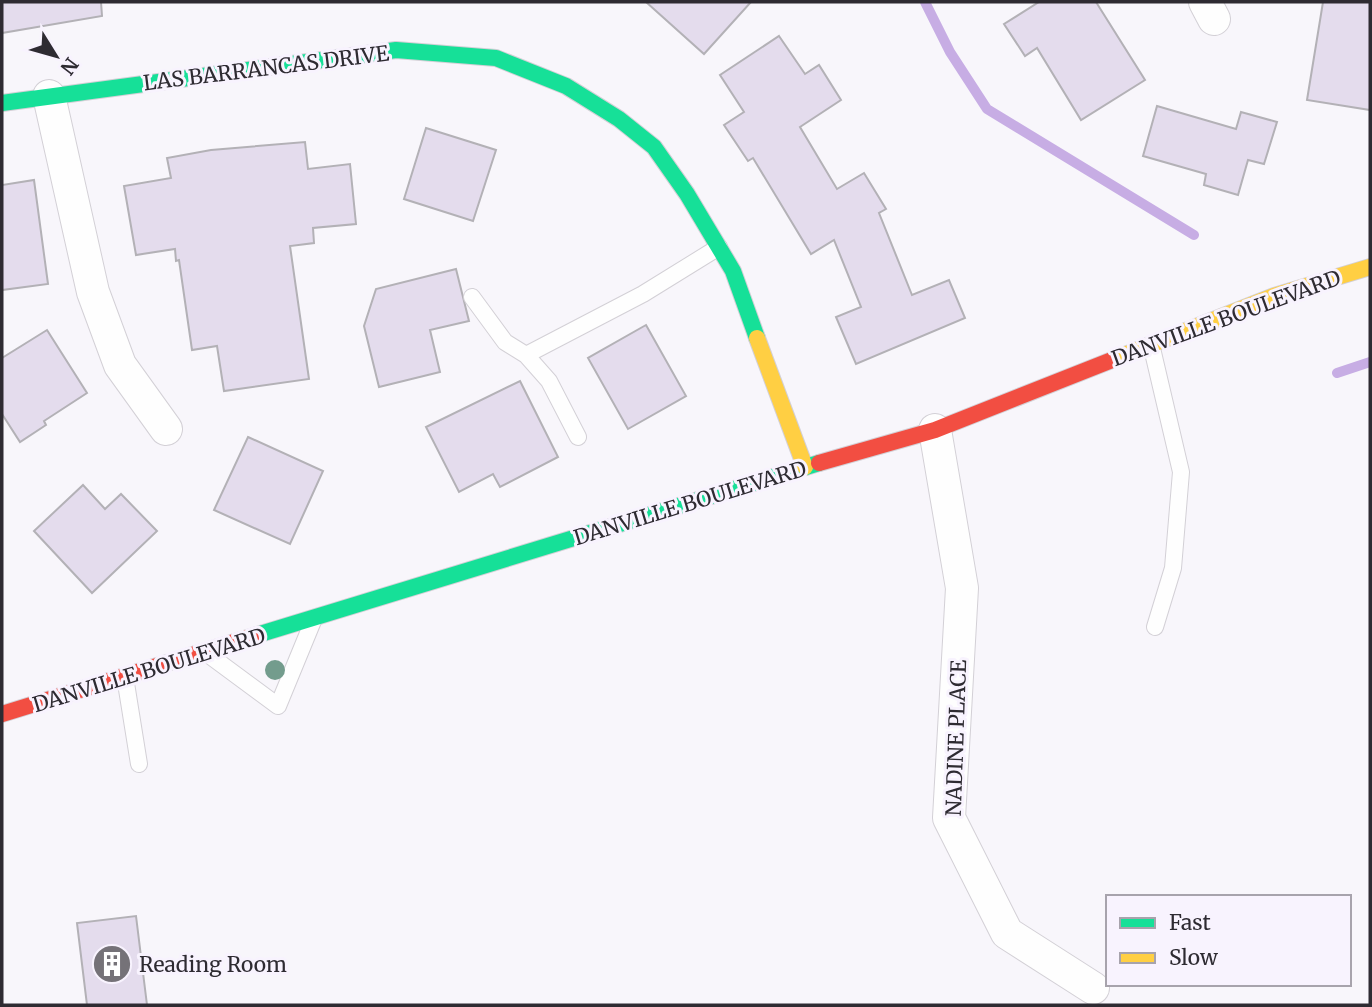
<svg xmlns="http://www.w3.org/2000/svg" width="1372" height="1007" viewBox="0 0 1372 1007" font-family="Merriweather,serif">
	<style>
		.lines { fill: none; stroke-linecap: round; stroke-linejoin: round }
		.stream { stroke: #c7ade4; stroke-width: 10 }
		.building { fill: #e4dced; stroke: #b3b1b6; stroke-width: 2 }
		.lane-casing { stroke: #d3d0d6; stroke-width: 18 }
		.street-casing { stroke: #d3d0d6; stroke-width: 34 }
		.fast-casing { stroke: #d3d0d6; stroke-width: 18 }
		.slow-casing { stroke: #d3d0d6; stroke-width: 18 }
		.jam-casing { stroke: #d3d0d6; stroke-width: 18 }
		.lane { stroke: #fefefe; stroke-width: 16 }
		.street { stroke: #fefefe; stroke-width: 32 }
		.fast { stroke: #16e098; stroke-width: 16 }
		.slow { stroke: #ffcf43; stroke-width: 16 }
		.jam { stroke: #f24e42; stroke-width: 16 }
		.tree { fill: #739c8d }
		.labels { text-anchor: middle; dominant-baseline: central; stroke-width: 6; stroke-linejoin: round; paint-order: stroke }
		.street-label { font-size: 21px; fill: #2e2b32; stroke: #f8f3fe }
		.poi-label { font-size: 21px; fill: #2e2b32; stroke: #f8f3fe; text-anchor: start }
	</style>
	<rect width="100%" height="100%" fill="#f8f6fb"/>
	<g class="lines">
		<!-- stream -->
		<path class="stream" d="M 925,2 L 950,52 L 987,109 L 1194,235
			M 1337,373 L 1370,362"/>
	</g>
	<!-- building -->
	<path class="building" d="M 2,2 L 101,2 L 102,16 L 2,33 Z
		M 646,2 L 751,2 L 704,54 Z
		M 1039,2 L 1096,2 L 1145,80 L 1081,120 L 1037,48 L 1025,56 L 1004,24 Z
		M 1323,2 L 1370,2 L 1370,110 L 1307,100 Z
		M 779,36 L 805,74 L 819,65 L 841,100 L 800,127 L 837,189 L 864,173 L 886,209 L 879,213 L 912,295 L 949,280 L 965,318 L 856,364 L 836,317 L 861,307 L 834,240 L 811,254 L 753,158 L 748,161 L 724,125 L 744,112 L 720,75 Z
		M 1157,106 L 1236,129 L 1241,112 L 1277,122 L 1264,164 L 1248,160 L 1238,195 L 1204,185 L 1206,174 L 1143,156 Z
		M 426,128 L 496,150 L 473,221 L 404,199 Z
		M 305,142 L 308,169 L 350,164 L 356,224 L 313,228 L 314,243 L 290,246 L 309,379 L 224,391 L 217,346 L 192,350 L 179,260 L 176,261 L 175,249 L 136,255 L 124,186 L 171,178 L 167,158 L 211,150 Z
		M 34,180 L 48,284 L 2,290 L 2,185 Z
		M 456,269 L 469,321 L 430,330 L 440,372 L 379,387 L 364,326 L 376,289 Z
		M 646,325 L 686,396 L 628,429 L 588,358 Z
		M 47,330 L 87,393 L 44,421 L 46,425 L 20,442 L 2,414 L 2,358 Z
		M 520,381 L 558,457 L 500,487 L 493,474 L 459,492 L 426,427 Z
		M 248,437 L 323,471 L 290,544 L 214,510 Z
		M 83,485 L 105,509 L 121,494 L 157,531 L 92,593 L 34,531 Z
		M 136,916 L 147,1005 L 87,1005 L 77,923 Z"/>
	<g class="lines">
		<!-- lane casing -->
		<g class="lane-casing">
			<path id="lane" d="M 472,297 L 505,342 L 526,355 L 643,294 L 719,247
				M 1151,344 L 1181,472 L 1173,568 L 1155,627
				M 526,355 L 549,381 L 578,437
				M 209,655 L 278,706 L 313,621
				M 125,677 L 139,764"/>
		</g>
		<!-- street casing -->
		<g class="street-casing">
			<path id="street" d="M 1205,2 L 1214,19
				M 49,96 L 93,292 L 120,365 L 166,429
				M 935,430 L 962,588 L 949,818 L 1007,933 L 1093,988"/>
		</g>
		<!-- fast casing -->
		<g class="fast-casing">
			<path id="fast" d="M 2,103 L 396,50 L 496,58 L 566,86 L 619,119 L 654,147 L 687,194 L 733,271 L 757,338
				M 257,635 L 819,463"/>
		</g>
		<!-- slow casing -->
		<g class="slow-casing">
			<path id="slow" d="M 757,338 L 805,467
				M 1112,360 L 1274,296 L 1370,267"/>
		</g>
		<!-- jam casing -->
		<g class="jam-casing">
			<path id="jam" d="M 819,463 L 935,430 L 1112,360
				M 2,714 L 257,635"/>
		</g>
		<!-- lane -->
		<use href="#lane" class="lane"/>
		<!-- street -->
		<use href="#street" class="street"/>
		<!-- fast -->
		<use href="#fast" class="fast"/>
		<!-- slow -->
		<use href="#slow" class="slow"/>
		<!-- jam -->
		<use href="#jam" class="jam"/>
	</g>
	<!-- trees -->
	<circle class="tree" cx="275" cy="670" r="10"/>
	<!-- icons -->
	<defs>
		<g id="building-disc" transform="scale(2.0125)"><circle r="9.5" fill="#757278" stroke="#f8f3fe"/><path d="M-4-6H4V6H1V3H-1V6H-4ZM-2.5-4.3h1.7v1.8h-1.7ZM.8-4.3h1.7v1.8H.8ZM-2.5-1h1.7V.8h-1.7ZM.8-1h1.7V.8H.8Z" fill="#fff"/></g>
	</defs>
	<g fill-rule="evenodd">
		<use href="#building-disc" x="112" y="964"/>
	</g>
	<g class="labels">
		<!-- street labels -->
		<g class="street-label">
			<text transform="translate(266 68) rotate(-7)">LAS BARRANCAS DRIVE</text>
			<text transform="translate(1226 318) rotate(-20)">DANVILLE BOULEVARD</text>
			<text transform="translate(690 503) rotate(-17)">DANVILLE BOULEVARD</text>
			<text transform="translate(149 670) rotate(-17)">DANVILLE BOULEVARD</text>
			<text transform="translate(956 738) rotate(-88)">NADINE PLACE</text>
		</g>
		<!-- poi labels -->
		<g class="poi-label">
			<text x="139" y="964">Reading Room</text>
		</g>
	</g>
	<!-- border -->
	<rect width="1372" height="1007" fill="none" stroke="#2e2b32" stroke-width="7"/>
	<!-- legend -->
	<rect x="1106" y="895" width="245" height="91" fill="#f8f3fe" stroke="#a7a3ac" stroke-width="2"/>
	<rect x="1120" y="918" width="35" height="10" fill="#16e098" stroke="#a7a3ac" stroke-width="2"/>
	<text x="1169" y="930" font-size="21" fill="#2e2b32">Fast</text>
	<rect x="1120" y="953" width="35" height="10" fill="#ffcf43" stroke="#a7a3ac" stroke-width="2"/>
	<text x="1169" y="965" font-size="21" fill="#2e2b32">Slow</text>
	<!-- north arrow -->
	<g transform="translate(56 56) rotate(127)" stroke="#f8f3fe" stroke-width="5" paint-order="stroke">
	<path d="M0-5L12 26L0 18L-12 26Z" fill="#2e2b32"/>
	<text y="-10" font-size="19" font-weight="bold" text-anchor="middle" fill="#2e2b32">N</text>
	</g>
</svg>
